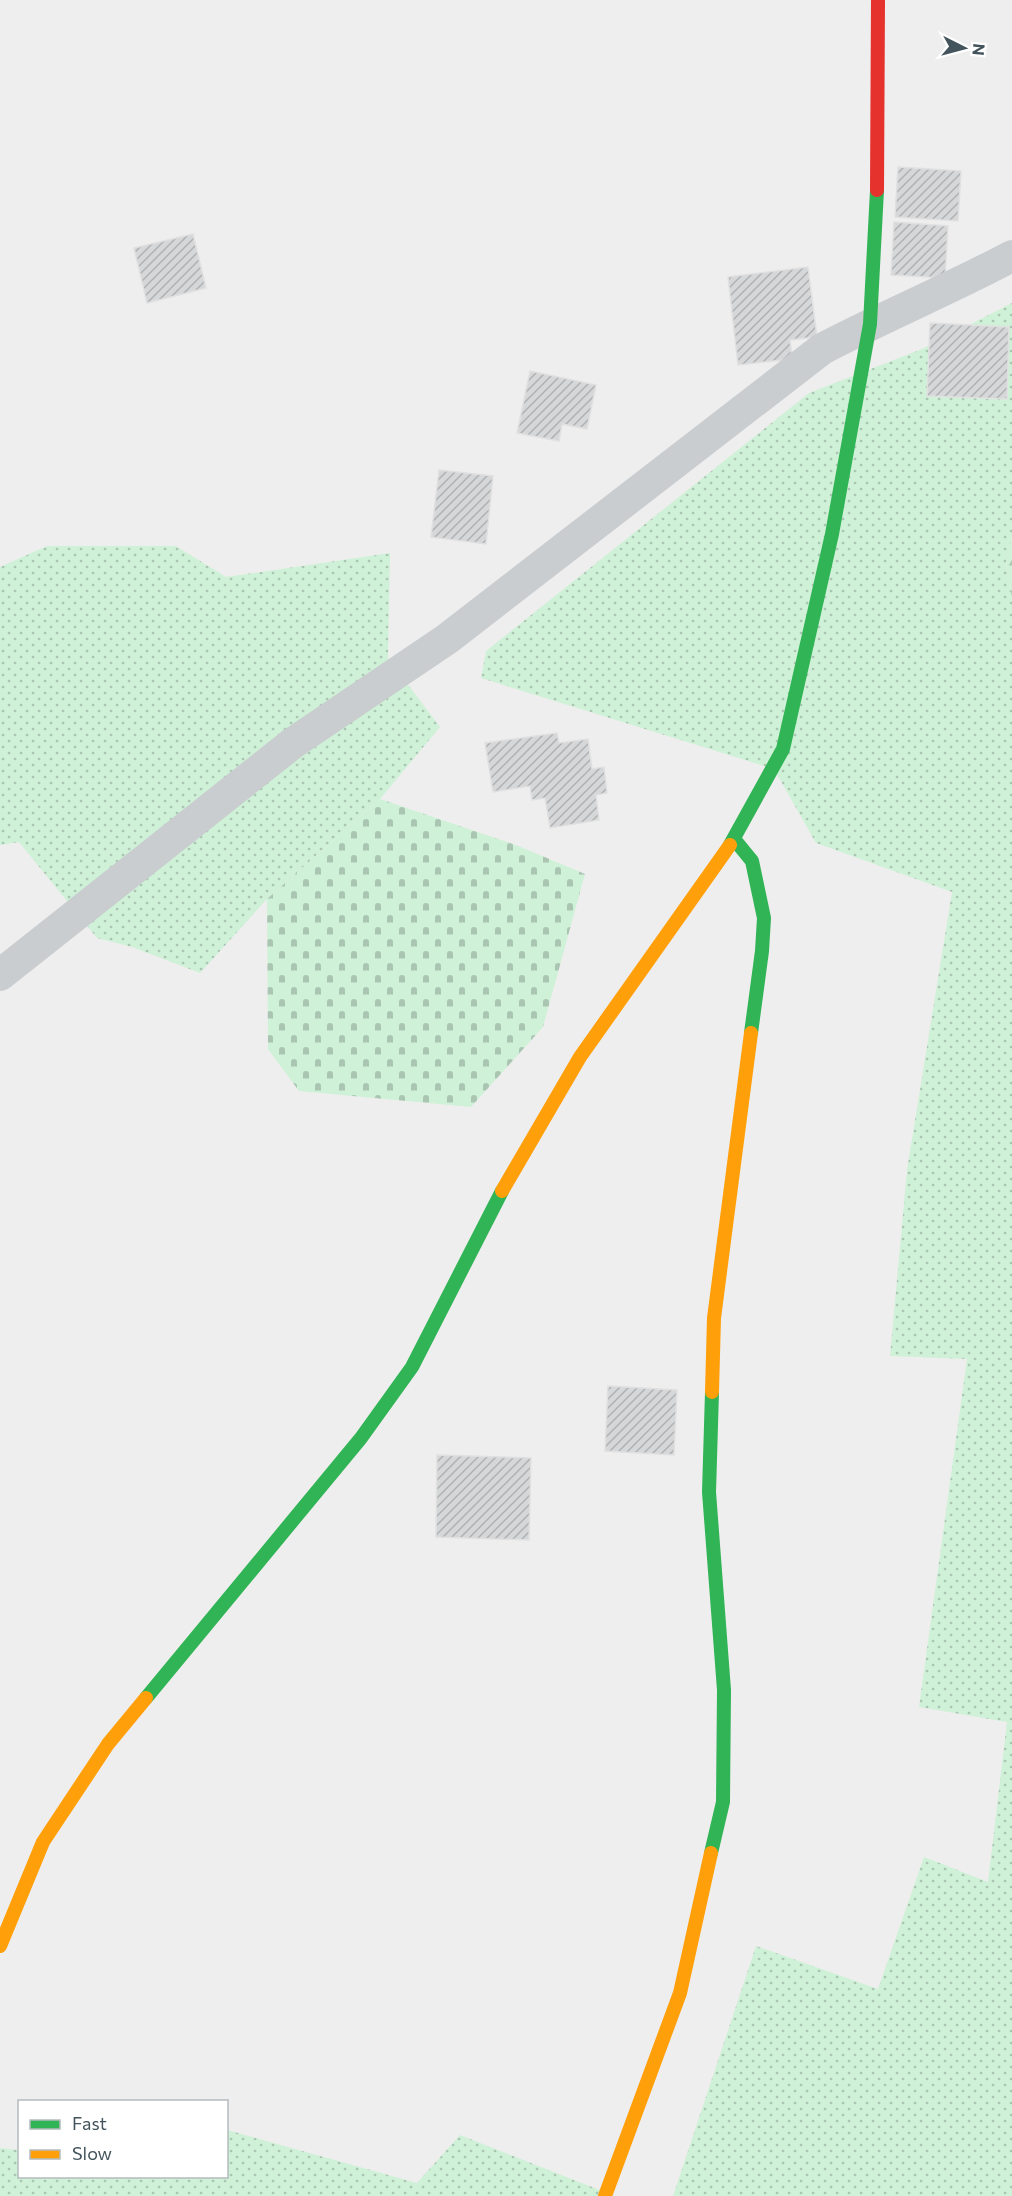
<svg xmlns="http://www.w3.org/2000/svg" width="1012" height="2196" viewBox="0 0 1012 2196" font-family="Commissioner,sans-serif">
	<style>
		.grass { fill: url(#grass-dots) }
		.forest { fill: url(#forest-firs) }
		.cemetery { fill: url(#cemetery-stones) }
		.building { fill: url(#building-hatch); stroke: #e0e0e1; stroke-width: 1.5 }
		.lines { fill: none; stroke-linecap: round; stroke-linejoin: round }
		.street { stroke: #c9cdcf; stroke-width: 32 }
		.fast { stroke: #30b455; stroke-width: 14 }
		.slow { stroke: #ff9f0a; stroke-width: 14 }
		.jam { stroke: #e5322d; stroke-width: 14 }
	</style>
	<defs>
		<pattern id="grass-dots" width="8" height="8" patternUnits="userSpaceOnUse" patternTransform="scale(1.5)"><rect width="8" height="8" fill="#cff1d7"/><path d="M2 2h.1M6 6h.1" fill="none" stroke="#aac6b2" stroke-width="1.8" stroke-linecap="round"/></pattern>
		<pattern id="forest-firs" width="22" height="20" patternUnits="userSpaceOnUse" patternTransform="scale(1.5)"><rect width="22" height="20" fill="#cff1d7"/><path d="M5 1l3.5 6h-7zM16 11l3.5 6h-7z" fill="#aac6b2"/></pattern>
		<pattern id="cemetery-stones" width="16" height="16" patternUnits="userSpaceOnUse" patternTransform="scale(1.5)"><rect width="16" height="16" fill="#cff1d7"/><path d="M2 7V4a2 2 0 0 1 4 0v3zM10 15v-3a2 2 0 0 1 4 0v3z" fill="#aac6b2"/></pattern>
		<pattern id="building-hatch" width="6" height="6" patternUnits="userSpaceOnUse" patternTransform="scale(1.5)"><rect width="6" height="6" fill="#d6d7d8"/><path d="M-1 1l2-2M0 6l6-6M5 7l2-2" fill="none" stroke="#afb1b2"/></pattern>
	</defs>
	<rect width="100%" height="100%" fill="#efeeee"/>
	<!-- grass -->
	<path class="grass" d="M 1012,303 L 1012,537 L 1006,559 L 1012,598 L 1012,2196 L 673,2196 L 756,1946 L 878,1989 L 924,1857 L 988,1882 L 1007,1722 L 919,1707 L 967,1359 L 890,1356 L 907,1170 L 952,892 L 816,843 L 774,769 L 481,678 L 486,651 L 809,393 L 922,349 Z
		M 47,546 L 176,546 L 226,577 L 390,553 L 388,658 L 440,727 L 380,799 L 267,899 L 200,973 L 132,947 L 97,938 L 19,842 L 0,845 L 0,567 Z
		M 227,2130 L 417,2183 L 460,2135 L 615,2196 L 0,2196 L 0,2148 L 19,2150 L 20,2176 L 226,2176 Z"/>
	<!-- forest -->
	<path class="forest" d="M 1012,537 L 1012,598 L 1006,559 Z"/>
	<!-- cemetery -->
	<path class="cemetery" d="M 380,799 L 516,845 L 585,874 L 543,1027 L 471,1107 L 299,1091 L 268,1049 L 267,899 Z"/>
	<!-- building -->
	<path class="building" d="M 898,167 L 961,171 L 958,221 L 895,217 Z
		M 894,222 L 948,226 L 945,278 L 891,275 Z
		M 193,234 L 206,288 L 147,303 L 134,248 Z
		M 808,267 L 817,337 L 790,340 L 792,359 L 738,365 L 728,277 Z
		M 930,323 L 1009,327 L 1007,399 L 927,396 Z
		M 530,371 L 596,385 L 587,429 L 562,424 L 559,441 L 517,433 Z
		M 439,470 L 493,476 L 486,544 L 431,537 Z
		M 557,733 L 559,743 L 588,739 L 592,769 L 604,767 L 607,793 L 596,795 L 599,820 L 550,828 L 545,798 L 532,800 L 530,786 L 493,792 L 485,743 Z
		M 608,1386 L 677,1390 L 674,1455 L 605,1451 Z
		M 437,1455 L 531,1458 L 529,1540 L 436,1537 Z"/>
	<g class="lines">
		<!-- street -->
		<path class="street" d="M 0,975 L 293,743 L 447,639 L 822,349 C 885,316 950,289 1012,256"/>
		<!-- fast -->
		<path class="fast" d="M 734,839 L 752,861 L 764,918 L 762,951 L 751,1033
			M 730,845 L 783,749 L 832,534 L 870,324 L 877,190
			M 146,1698 L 361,1438 L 412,1367 L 502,1191
			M 711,1853 L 723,1802 L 724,1690 L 709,1492 L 712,1392"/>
		<!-- slow -->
		<path class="slow" d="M 502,1191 L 580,1057 L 730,845
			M 712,1392 L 714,1318 L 751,1033
			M 0,1946 L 43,1842 L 108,1744 L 146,1698
			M 605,2196 L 680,1993 L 711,1853"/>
		<!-- jam -->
		<path class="jam" d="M 877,190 L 878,0"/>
	</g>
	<!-- legend -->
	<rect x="18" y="2100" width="210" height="78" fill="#ffffff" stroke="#b4bbbe" stroke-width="1.5"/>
	<rect x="30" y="2120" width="30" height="9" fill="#30b455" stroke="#b4bbbe" stroke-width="1.5"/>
	<text x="72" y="2130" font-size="18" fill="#43545d">Fast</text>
	<rect x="30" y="2150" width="30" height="9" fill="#ff9f0a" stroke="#b4bbbe" stroke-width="1.5"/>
	<text x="72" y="2160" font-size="18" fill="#43545d">Slow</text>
	<!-- north arrow -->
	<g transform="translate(964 48) rotate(96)" stroke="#ffffff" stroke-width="4.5" paint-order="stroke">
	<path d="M0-4.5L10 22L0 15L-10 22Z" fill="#43545d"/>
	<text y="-9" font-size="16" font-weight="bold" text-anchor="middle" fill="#43545d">N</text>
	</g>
</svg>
